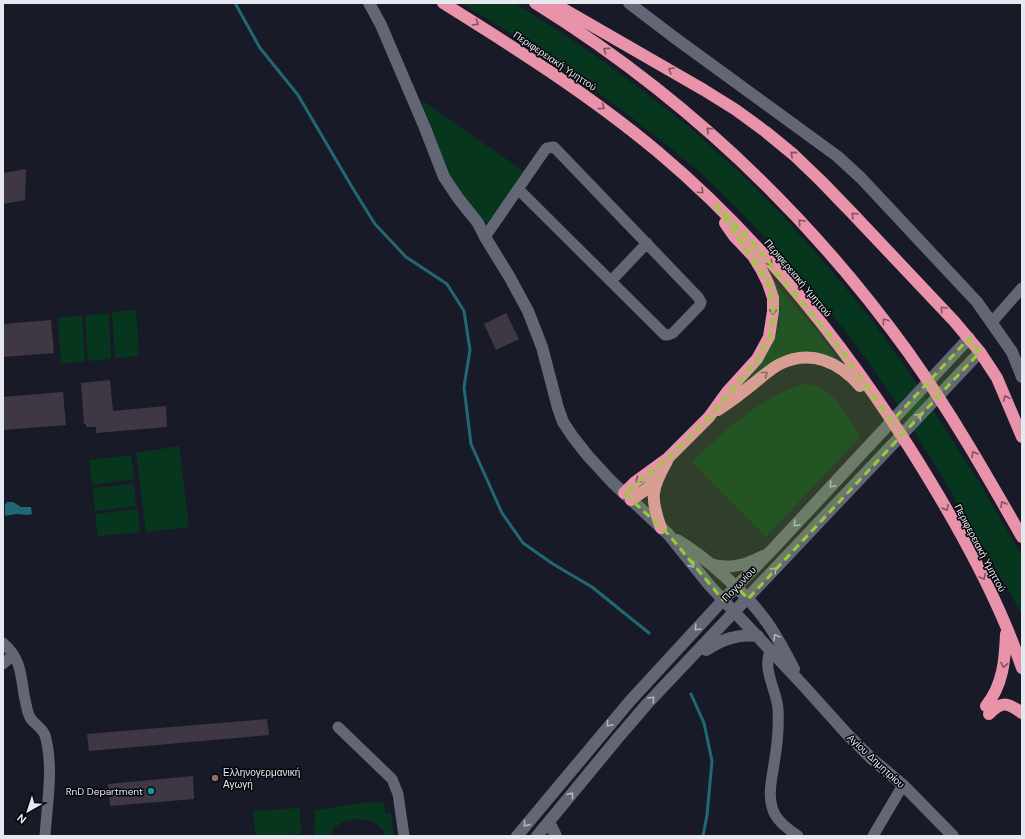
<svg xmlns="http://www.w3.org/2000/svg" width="1025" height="839" viewBox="0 0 1025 839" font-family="'DM Sans',sans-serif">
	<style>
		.green { fill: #07361e }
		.water { fill: #226874 }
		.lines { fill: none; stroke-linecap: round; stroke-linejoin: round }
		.stream { stroke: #226874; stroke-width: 3 }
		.building { fill: #3f3743 }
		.street { stroke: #636775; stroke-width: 11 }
		.secondary { stroke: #636775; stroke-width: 12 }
		.highway { stroke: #e993aa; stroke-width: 12 }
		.oneway { stroke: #825462 }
		.oneway2 { stroke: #b2b4bf }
		.marked { fill: #96cc3a; fill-opacity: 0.2; stroke: #96cc3a; stroke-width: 3; stroke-dasharray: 8 5; stroke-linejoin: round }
		.education-dot { fill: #8d6e63; stroke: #05060b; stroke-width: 1.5 }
		.culture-dot { fill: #0f9aa8; stroke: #05060b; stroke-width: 1.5 }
		.labels { text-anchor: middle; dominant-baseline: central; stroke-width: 3; stroke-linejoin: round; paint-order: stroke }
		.street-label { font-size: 10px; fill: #e6e8f0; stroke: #05060b }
		.poi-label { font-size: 10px; fill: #e6e8f0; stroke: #05060b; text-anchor: start }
	</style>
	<rect width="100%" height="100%" fill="#181b27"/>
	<!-- green -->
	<path class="green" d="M 461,3 L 515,3 L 574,41 L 633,83 L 687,125 L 738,171 L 785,218 L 830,269 L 871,319 L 909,372 L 982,487 L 1022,556 L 1022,614 C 978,539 936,462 887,389 C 839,318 782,252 721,192 C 699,170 674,151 650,132 C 590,84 527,42 461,3 Z
		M 420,99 L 526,173 L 492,222 L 488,223 L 480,217 L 456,190 Z
		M 774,282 L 817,331 L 840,362 L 803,354 L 736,391 C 756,369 780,344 780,312 C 780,302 776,292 774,282 Z
		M 136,310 L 139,356 L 115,358 L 112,312 Z
		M 109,313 L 111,359 L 88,361 L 85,316 Z
		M 82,315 L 85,361 L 61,364 L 58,318 Z
		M 802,384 C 810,385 818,386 826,391 C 838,399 852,424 860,437 L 766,537 L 692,462 C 724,431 758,399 802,384 Z
		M 179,446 L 189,527 L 146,532 L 136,453 Z
		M 131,455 L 134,479 L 92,485 L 89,460 Z
		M 134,484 L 136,506 L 95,511 L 93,488 Z
		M 138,509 L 140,532 L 98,536 L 95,514 Z
		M 384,802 L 385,814 L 391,813 L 394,836 L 385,836 C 382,817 349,815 337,826 C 333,828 332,832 330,836 L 314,836 L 315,810 L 336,807 L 351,804 Z
		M 300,808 L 301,834 L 256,836 L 253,811 Z"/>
	<!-- water -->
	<path class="water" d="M 7,502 L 13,502 L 21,507 L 31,507 L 32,514 C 25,516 24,514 17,514 C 14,514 10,515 6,516 L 5,515 L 5,505 Z"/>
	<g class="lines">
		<!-- stream -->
		<path class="stream" d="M 235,3 L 260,48 L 298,95 L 352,187 L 375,224 L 406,257 L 447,284 L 464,311 L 470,350 L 464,387 L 471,444 L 502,513 L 523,543 L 553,564 L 592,587 L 649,633
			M 691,694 L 704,723 L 712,761 L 707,815 L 703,836"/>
	</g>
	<!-- building -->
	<path class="building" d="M 26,169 L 25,200 L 3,204 L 3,173 Z
		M 506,313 L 519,339 L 496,350 L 484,324 Z
		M 51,320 L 54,353 L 3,357 L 3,324 Z
		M 110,380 L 113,411 L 166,406 L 167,427 L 96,433 L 96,427 L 86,427 L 86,424 L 84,424 L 81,383 Z
		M 63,392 L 66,425 L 3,430 L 3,397 Z
		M 267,719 L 269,735 L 89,751 L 87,734 Z
		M 193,776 L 194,799 L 110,806 L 108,784 Z"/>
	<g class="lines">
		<!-- street -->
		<path class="street" d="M 485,237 L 545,150 L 547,148 L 554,147 L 698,297 L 701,302 L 700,305 L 673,333 L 668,335 L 665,335 L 518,189
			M 611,281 L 647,243
			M 992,322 L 1022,288
			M 3,643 C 24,661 20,680 26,704 C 27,709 28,715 31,719 C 35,724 42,728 45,735 C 54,767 47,803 45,836
			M 771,650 C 761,668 777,691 778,709 C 779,727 777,747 774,764 C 772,778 768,793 772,807 C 775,820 788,829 798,836
			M 3,664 L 13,655
			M 338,727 L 392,779 L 398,794 L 404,836
			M 873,836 L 903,785"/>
		<!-- secondary -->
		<path class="secondary" d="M 369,3 L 381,25 L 425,128 L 444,177 L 458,198 L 478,223 L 485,237 L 509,276 L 528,311 L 542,347 L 558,408 L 563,422 L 573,437 L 588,456 L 612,482 L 668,534 L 710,586 L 802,684 L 847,734 L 872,759 L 903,785 L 953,836
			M 629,3 L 675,38 L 837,156 L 861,178 L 977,302 L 1012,352 L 1022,377
			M 677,540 C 707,558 746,593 766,621 C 777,636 785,652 794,669
			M 710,564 C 729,570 746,565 763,556
			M 706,650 C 723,639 737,634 758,636
			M 549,822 L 556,836
			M 517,836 L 630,701 L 723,600 L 771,551 L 969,338
			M 537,836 L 617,739 L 647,704 L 980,352"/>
		<!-- highway -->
		<path class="highway" d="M 443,3 C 517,49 591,96 658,152 C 757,235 840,339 909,447 C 945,504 980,564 1006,626 C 1012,640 1017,654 1022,668
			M 535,3 C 683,95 806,211 908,352 C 950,411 986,474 1022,537
			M 553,3 L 704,90 L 736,110 L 766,132 L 794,155 L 821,181 L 852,213 L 954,321 L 980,352 L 997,378 L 1022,437
			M 718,410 C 730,402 742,393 753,384 C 762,377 770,369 780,364 C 811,349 839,362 860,386
			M 624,493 L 635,482 L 668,458 L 709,417 L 727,392 L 757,359 L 769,337 L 773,311 L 773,298 L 768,283 L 761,269 L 753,256 L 734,236 L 725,223
			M 631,500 L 648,488 L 656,479
			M 661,528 C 650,498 651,489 667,461
			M 986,706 C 1003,685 1005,660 1006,634
			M 989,714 C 1002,700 1008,703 1022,713"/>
	</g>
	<!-- one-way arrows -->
	<defs><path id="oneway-chevron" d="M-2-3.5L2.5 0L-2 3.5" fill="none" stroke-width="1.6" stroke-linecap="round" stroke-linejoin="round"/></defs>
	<g class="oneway">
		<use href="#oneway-chevron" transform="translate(476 23) rotate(32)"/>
		<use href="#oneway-chevron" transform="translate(606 50) rotate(-144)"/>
		<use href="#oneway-chevron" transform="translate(671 70) rotate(-150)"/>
		<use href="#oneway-chevron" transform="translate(602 107) rotate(36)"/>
		<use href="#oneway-chevron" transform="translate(709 130) rotate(-138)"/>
		<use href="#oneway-chevron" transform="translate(793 154) rotate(-139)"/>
		<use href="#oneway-chevron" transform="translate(701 191) rotate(43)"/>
		<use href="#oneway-chevron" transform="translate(854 215) rotate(-134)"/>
		<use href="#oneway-chevron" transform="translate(801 222) rotate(-133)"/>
		<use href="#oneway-chevron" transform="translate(770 263) rotate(49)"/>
		<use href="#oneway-chevron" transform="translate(943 309) rotate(-133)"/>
		<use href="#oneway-chevron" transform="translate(773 312) rotate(92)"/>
		<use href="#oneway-chevron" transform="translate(885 321) rotate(-127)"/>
		<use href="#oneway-chevron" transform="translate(765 374) rotate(-38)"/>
		<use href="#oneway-chevron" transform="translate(1006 398) rotate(-113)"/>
		<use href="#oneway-chevron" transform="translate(974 454) rotate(-121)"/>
		<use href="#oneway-chevron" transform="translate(638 480) rotate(143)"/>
		<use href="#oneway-chevron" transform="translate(1003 504) rotate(-120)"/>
		<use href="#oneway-chevron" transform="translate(946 508) rotate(61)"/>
		<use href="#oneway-chevron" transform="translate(983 577) rotate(62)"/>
		<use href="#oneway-chevron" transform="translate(1004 665) rotate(100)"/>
	</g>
	<g class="oneway2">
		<use href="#oneway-chevron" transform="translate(919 416) rotate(-47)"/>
		<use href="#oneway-chevron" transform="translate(832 485) rotate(133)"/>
		<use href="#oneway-chevron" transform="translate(796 524) rotate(133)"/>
		<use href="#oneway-chevron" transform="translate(692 565) rotate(51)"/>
		<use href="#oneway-chevron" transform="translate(774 570) rotate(-47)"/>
		<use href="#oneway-chevron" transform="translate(697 628) rotate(133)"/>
		<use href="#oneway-chevron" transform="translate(776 637) rotate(-121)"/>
		<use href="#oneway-chevron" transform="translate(652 699) rotate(-47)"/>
		<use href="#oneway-chevron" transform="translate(609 724) rotate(130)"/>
		<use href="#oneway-chevron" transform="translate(571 795) rotate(-51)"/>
		<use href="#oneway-chevron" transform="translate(526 824) rotate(129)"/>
	</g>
	<!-- marked area -->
	<path class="marked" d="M 715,204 L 754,244 L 835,341 L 892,421 L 969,338 L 980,352 L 748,599 L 737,587 L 723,600 L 668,534 L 624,493 L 668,458 L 709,417 L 757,359 L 769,337 L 773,311 L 768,283 Z"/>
	<!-- markers -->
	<circle class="education-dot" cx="215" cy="778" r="4"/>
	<circle class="culture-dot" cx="151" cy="791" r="4"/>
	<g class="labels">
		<!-- street labels -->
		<g class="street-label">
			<text transform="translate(555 61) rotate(34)">Περιφερειακή Υμηττού</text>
			<text transform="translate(798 278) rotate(50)">Περιφερειακή Υμηττού</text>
			<text transform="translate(980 548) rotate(62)">Περιφερειακή Υμηττού</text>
			<text transform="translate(739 584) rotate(-46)">Πογωνίου</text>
			<text transform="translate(876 761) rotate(43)">Αγίου Δημητρίου</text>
		</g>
		<!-- poi labels -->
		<g class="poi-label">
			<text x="223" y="772">Ελληνογερμανική<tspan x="223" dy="12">Αγωγή</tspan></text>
			<text x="143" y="791" text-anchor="end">RnD Department</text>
		</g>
	</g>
	<!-- border -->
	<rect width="1025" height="839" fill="none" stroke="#e6e8f0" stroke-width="8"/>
	<!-- north arrow -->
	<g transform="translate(28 811) rotate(219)" stroke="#05060b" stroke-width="3" paint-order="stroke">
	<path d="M0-3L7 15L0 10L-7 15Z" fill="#e6e8f0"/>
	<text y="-6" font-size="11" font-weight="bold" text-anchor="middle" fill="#e6e8f0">N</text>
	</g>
</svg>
